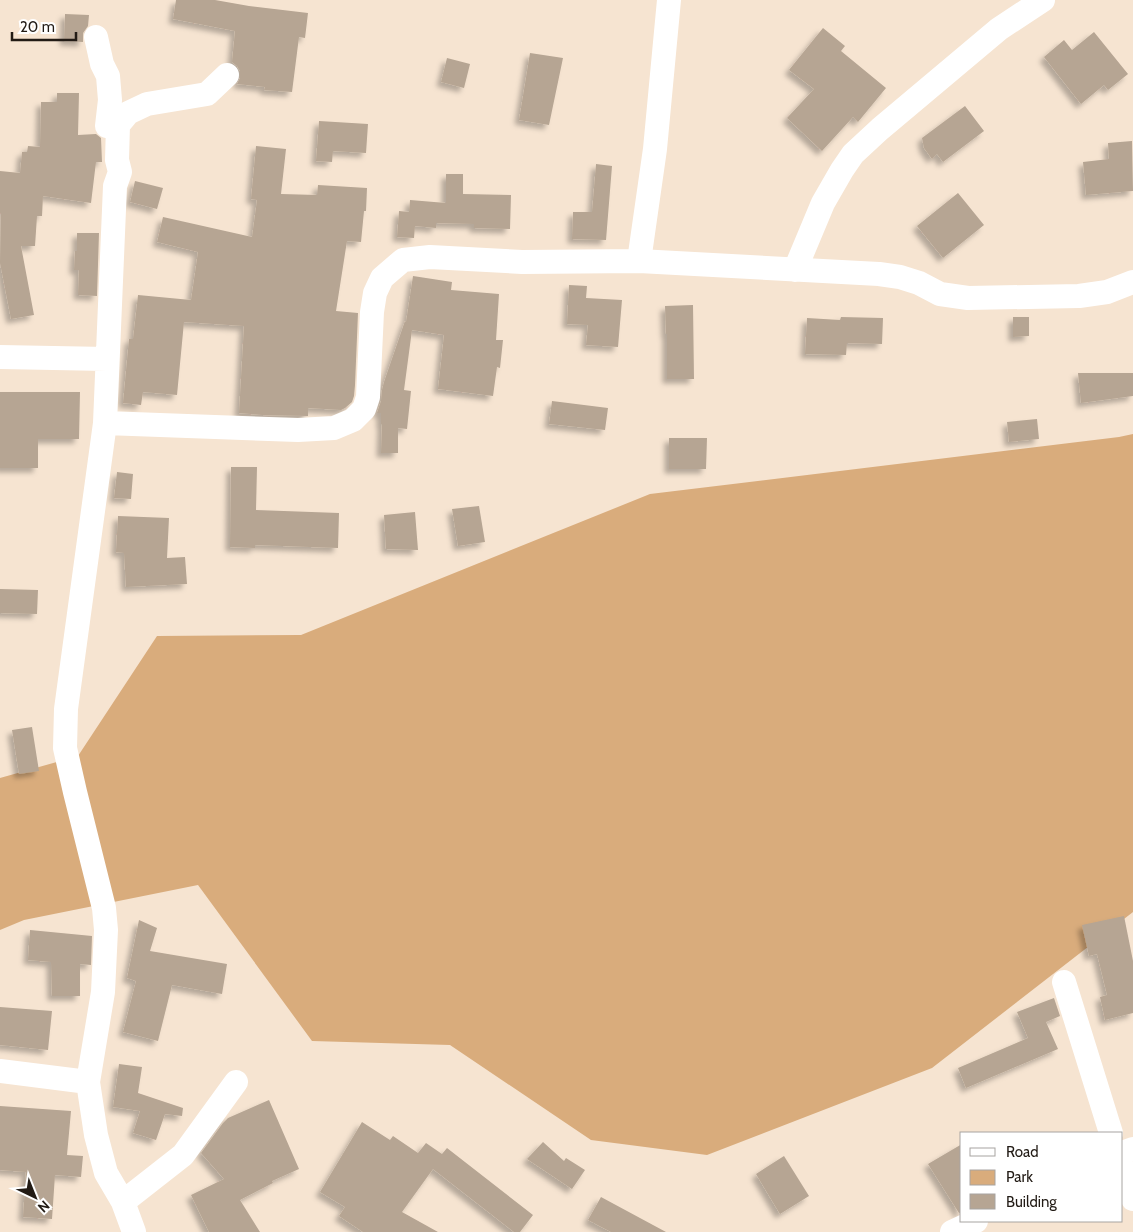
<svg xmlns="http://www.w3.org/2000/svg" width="1133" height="1232" viewBox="0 0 1133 1232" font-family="Cabin,sans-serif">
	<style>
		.green { fill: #d9ac7c }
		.building { fill: #b6a593; filter: url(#shadow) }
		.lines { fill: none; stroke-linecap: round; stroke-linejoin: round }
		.street { stroke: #fff; stroke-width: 24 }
	</style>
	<defs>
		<filter id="shadow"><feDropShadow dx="-4.5" dy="4.5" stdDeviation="2.5" flood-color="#0004"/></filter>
	</defs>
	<rect width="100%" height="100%" fill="#f6e4d1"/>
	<!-- green -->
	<path class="green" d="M 1133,434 L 1133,912 L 932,1068 L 707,1155 L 591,1140 L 450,1045 L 312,1041 L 198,885 L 24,920 L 0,930 L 0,778 L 78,756 L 157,636 L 301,635 L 650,494 L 1119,437 Z"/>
	<!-- building -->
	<path class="building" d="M 176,0 L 215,0 L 249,6 L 308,13 L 305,38 L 299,37 L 292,92 L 264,90 L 265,87 L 237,84 L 240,78 L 240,71 L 237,66 L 232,62 L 235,31 L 173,19 Z
		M 65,14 L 89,15 L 88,26 L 83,33 L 83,42 L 64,41 Z
		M 823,28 L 845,46 L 841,51 L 886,88 L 858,122 L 853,117 L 822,151 L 787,118 L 814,89 L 789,70 Z
		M 1094,32 L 1128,74 L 1108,90 L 1104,85 L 1081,104 L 1044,57 L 1064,40 L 1072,50 Z
		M 530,53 L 563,58 L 549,125 L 519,120 Z
		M 447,58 L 470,64 L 464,88 L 441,82 Z
		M 57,93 L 79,93 L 78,135 L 96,134 L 101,138 L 102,162 L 96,162 L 91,203 L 43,196 L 42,216 L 37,216 L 35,246 L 21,246 L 34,315 L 11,319 L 0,263 L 1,213 L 0,213 L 0,171 L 20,173 L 22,152 L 27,152 L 28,146 L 40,147 L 41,102 L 57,102 Z
		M 965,106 L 984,131 L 943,162 L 937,154 L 932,159 L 924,148 L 922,138 Z
		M 319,121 L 368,124 L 366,153 L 333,151 L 332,162 L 316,161 Z
		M 1132,141 L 1133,191 L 1086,195 L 1083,162 L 1109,159 L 1108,143 Z
		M 256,146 L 286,149 L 281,194 L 317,195 L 318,185 L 367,188 L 366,211 L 364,211 L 361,242 L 347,241 L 336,311 L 358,313 L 355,385 L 354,396 L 352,402 L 345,408 L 341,410 L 308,408 L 308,416 L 262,415 L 239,413 L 244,326 L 184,322 L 177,395 L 143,392 L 141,405 L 123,403 L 129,339 L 133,339 L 138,295 L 191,300 L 198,252 L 157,242 L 163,217 L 252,237 L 257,200 L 251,199 Z
		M 596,164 L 612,166 L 606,240 L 572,239 L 573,212 L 592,212 Z
		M 446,174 L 463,174 L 463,194 L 511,195 L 510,229 L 474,228 L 474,224 L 436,223 L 436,228 L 415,226 L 414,238 L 397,237 L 399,211 L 409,212 L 410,200 L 446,203 Z
		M 135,181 L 163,188 L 157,209 L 130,202 Z
		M 958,193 L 984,225 L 943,258 L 917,226 Z
		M 77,233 L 99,233 L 97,296 L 78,295 L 79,270 L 74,270 L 75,251 L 77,251 Z
		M 413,276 L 452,282 L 451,290 L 499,294 L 496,340 L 503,340 L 500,368 L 497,367 L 493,396 L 438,389 L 444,335 L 412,330 L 404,390 L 411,391 L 407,429 L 398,428 L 398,453 L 381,453 L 382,424 L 381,424 L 381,413 L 377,413 L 381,401 L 382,390 L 384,382 L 405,321 L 406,322 Z
		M 569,285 L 587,286 L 586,298 L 622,300 L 618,347 L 586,345 L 588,325 L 567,324 Z
		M 693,305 L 694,379 L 667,379 L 667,334 L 666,334 L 665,306 Z
		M 841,317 L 883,318 L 882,344 L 847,343 L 846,355 L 805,354 L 807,318 L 840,320 Z
		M 1013,317 L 1029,317 L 1029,336 L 1013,337 Z
		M 1078,373 L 1133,373 L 1133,396 L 1081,403 Z
		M 0,392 L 80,392 L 79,439 L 38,439 L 38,468 L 0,468 Z
		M 552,401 L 608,408 L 605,430 L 549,424 Z
		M 1037,419 L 1039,439 L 1009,442 L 1007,422 Z
		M 669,438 L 707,438 L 706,469 L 669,469 Z
		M 231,467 L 257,467 L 256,510 L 339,513 L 338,548 L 255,545 L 255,548 L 230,547 Z
		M 117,472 L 133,474 L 131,499 L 114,498 Z
		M 479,506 L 485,542 L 458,546 L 452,509 Z
		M 415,512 L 418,550 L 386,549 L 384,515 Z
		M 118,516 L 169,518 L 167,558 L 185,557 L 187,584 L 126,587 L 124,553 L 116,552 Z
		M 0,589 L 38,590 L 37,614 L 0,613 Z
		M 32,727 L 39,771 L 19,774 L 12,730 Z
		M 1124,916 L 1133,961 L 1133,1013 L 1105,1020 L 1100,997 L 1107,995 L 1097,954 L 1089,956 L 1082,925 Z
		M 139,920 L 157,928 L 150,951 L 227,964 L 222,994 L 172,985 L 158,1041 L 123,1032 L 136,981 L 127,978 Z
		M 30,930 L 92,936 L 91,965 L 80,964 L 80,996 L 52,996 L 51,962 L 28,960 Z
		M 1054,998 L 1060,1016 L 1046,1022 L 1058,1049 L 966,1088 L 958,1068 L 1028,1038 L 1017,1012 Z
		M 0,1007 L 52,1011 L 48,1050 L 0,1045 Z
		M 119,1064 L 142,1067 L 138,1093 L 183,1108 L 182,1116 L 165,1114 L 156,1140 L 133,1133 L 140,1111 L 113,1107 Z
		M 269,1100 L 299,1169 L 272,1181 L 273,1183 L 240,1200 L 260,1232 L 209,1232 L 191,1195 L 224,1179 L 201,1153 L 223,1123 L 228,1118 Z
		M 0,1106 L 71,1111 L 67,1155 L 83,1156 L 81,1177 L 55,1175 L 52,1219 L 23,1217 L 26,1172 L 0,1170 Z
		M 362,1122 L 390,1140 L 393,1136 L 418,1153 L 426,1143 L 442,1154 L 447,1148 L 533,1215 L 520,1232 L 514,1232 L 433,1169 L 402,1212 L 438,1232 L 363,1232 L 339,1216 L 345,1207 L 320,1192 Z
		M 543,1142 L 564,1161 L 566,1158 L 585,1170 L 572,1189 L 527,1159 Z
		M 962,1144 L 962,1212 L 959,1213 L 928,1164 Z
		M 784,1156 L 809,1196 L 780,1214 L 756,1174 Z
		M 601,1197 L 666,1232 L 611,1232 L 588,1220 Z"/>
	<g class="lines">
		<!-- street -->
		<path class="street" d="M 96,37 L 102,64 L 108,76 L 110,100 L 107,126 L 118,125
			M 639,261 L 655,149 L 669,0
			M 795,270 L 823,203 L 842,170 L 853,154 L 880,129 L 999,29 L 1043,0
			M 0,357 L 107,359
			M 105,423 L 298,430 L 334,428 L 353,420 L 364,409 L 368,397 L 372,312 L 375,293 L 382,278 L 403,260 L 430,257 L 522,262 L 639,261 L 879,274 L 900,277 L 919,283 L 940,294 L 968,298 L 1079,296 L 1107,292 L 1133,282
			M 1064,982 L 1111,1133
			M 0,1071 L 88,1082
			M 1122,1153 L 1133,1149
			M 1122,1167 L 1133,1199
			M 123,1202 L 183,1155 L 236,1082
			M 134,1232 L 123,1202 L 106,1173 L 96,1135 L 88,1082 L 103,992 L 106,930 L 104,908 L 75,792 L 65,748 L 66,709 L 105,423 L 115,186 L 120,172 L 117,160 L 118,125 L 128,113 L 147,104 L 207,94 L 227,75
			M 952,1232 L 976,1221"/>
	</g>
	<!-- legend -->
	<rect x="960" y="1132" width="162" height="90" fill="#ffffff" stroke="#a7a4a1"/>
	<rect x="970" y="1148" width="25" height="8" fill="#ffffff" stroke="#a7a4a1"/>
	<text x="1006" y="1157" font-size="15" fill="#221b15">Road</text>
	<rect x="970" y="1170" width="25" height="15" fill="#d9ac7c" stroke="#a7a4a1"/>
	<text x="1006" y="1182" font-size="15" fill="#221b15">Park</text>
	<rect x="970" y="1194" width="25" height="15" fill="#b6a593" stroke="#a7a4a1"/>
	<text x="1006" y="1207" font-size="15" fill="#221b15">Building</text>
	<!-- north arrow -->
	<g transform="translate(35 1197) rotate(137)" stroke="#ffffff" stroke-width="4" paint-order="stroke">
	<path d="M0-4L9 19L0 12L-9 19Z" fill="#221b15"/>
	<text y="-8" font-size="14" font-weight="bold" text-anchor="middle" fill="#221b15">N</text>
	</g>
	<!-- scale -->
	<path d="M12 32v8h64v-8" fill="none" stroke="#221b15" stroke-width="2.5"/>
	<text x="20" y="32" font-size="15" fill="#221b15" stroke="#ffffff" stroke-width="4" paint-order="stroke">20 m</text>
</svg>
